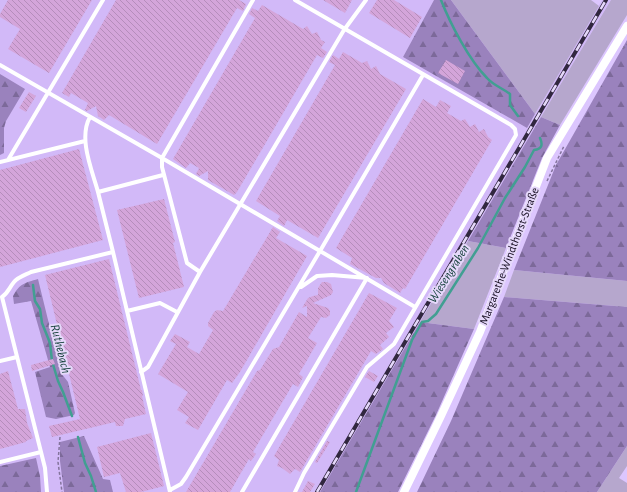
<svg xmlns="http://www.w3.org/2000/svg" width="627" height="492" viewBox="0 0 627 492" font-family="'Alegreya Sans',sans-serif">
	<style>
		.built { fill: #d2b9f8 }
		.grass { fill: #b6a7cd }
		.forest { fill: url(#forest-firs) }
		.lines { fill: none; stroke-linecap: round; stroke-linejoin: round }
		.stream { stroke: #419f92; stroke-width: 2.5 }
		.building { fill: url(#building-back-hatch) }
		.path { stroke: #84749c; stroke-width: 1.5; stroke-dasharray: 3 2; stroke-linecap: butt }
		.service { stroke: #fff; stroke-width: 4 }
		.minor { stroke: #fff; stroke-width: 8 }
		.rail-casing { stroke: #31273f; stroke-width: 4 }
		.rail { stroke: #e5d8fa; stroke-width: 2.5; stroke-dasharray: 8; stroke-linecap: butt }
		.labels { text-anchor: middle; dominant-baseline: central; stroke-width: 4; stroke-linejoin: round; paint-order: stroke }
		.street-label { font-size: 12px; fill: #130b1e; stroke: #e5d8fa }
		.water-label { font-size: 13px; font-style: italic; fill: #17423c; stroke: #e5d8fa }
	</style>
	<defs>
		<pattern id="forest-firs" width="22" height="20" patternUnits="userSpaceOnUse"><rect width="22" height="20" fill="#9a82bd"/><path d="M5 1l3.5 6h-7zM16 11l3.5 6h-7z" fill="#7c6999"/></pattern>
		<pattern id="building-back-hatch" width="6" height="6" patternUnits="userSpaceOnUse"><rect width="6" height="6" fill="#d4a5da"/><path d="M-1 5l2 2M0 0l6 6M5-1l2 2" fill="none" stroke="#b58dbb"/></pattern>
	</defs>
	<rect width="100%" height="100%" fill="#dcc6fe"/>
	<!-- built -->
	<path class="built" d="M 0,0 L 434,0 L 403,57 L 527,128 L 602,0 L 611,0 L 541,117 L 320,492 L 0,492 Z"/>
	<!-- grass -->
	<path class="grass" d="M 451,0 L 591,0 L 599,6 L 535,114 Z
		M 611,0 L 627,0 L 627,15 L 560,125 L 541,117 Z
		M 468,241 L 506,248 L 474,329 L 420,322 Z
		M 514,270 L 627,281 L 627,307 L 504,297 Z
		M 627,446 L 627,466 L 619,478 L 627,483 L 627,492 L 597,492 Z"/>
	<!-- forest -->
	<path class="forest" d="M 434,0 L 451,0 L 535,114 L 527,128 L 403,57 Z
		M 627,40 L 627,281 L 514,270 L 556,165 Z
		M 0,74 L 25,89 L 6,121 L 4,128 L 4,153 L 0,155 Z
		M 541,117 L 560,125 L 542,158 L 506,248 L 468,241 Z
		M 38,279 L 61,373 L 68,382 L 75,413 L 74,415 L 56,419 L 46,417 L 35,372 L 50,367 L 31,301 L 14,304 L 13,296 C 20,283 25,283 38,279 Z
		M 504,297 L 627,307 L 627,446 L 597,492 L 417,492 L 451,421 Z
		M 420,322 L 474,329 L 436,415 L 398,492 L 320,492 Z
		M 84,436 L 103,479 L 110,480 L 113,492 L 64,492 L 60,461 L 60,442 Z
		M 36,458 L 40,476 L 41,492 L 0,492 L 0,466 Z"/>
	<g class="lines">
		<!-- stream -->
		<path class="stream" d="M 441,0 C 450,23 469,60 487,78 C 493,85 502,88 510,94 L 510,105 L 518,116
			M 33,285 L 35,301 L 40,309 L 42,323 L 50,343 L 52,361 L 58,381 L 63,392 L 72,416
			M 78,437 L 85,463 L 91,476 L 96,492
			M 356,492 L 412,340 L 422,322 L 428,321 L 436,314 L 478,248 L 505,198 L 525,167 L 534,150 C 542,149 543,145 540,138"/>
	</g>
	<!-- building -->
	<path class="building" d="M 8,0 L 92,0 L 49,73 L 8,49 L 20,29 L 0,17 L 0,14 Z
		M 116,0 L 239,0 L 246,4 L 243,11 L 237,8 L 157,144 L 109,115 L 104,120 L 98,116 L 96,106 L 87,111 L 85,110 L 88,103 L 71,93 L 69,97 L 62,93 Z
		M 323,0 L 352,0 L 345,13 Z
		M 377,0 L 394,0 L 422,17 L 410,38 L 369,13 Z
		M 262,5 L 303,29 L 307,26 L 312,34 L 317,32 L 321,40 L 325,42 L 321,48 L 327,52 L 323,58 L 317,55 L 237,192 L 234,195 L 208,180 L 208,171 L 199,176 L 196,174 L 199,168 L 190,163 L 186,168 L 173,159 L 255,18 L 249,14 L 252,8 L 258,11 Z
		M 343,52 L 362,63 L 367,61 L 371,69 L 376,66 L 380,74 L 406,89 L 318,238 L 287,220 L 284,226 L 277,221 L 280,216 L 256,201 L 335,65 L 329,62 L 333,55 L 339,59 Z
		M 446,60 L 465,71 L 458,84 L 438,73 Z
		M 29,92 L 36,96 L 26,112 L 19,108 Z
		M 423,99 L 436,107 L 440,100 L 451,106 L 447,113 L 461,121 L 465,119 L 470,127 L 475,124 L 479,132 L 484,129 L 488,137 L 492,140 L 405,289 L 403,288 L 400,293 L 384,283 L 381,278 L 376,278 L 350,264 L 352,258 L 336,248 Z
		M 79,149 L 103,240 L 0,267 L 0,170 Z
		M 164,199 L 175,242 L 173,243 L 184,287 L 139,298 L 117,210 Z
		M 273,227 L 280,232 L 276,238 L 307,256 L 240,372 L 232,383 L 227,380 L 198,430 L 185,423 L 189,417 L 177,410 L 188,392 L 158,374 L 176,344 L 170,341 L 175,334 L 190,342 L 187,347 L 199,354 L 213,330 L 208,326 L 208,323 L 214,312 L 217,310 L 223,311 Z
		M 109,259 L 141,390 L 142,390 L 143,396 L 142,396 L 146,414 L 125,419 L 123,426 L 116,426 L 115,422 L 52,437 L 49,426 L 80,419 L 45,275 Z
		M 322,282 L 327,282 L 331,284 L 333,292 L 331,295 L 313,303 L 328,308 L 330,311 L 330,315 L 326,318 L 321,317 L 308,338 L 317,343 L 299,374 L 303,377 L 298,387 L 293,384 L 253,452 L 256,454 L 251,461 L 249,459 L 230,492 L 186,492 L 257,371 L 260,370 L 273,349 L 279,347 L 299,312 L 307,317 L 307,306 L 302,308 L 308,298 L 313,296 L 318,295 L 318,288 Z
		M 369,293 L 397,308 L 389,321 L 394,327 L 386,333 L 389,337 L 380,345 L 383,349 L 376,354 L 371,351 L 300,472 L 295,469 L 290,474 L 282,468 L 277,466 L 279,460 L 274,456 Z
		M 53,359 L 55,364 L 32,371 L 31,365 Z
		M 8,371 L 18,409 L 25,409 L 27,423 L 33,438 L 26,441 L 26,442 L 0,449 L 0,374 Z
		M 369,371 L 378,376 L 374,382 L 365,377 Z
		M 151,433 L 164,486 L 141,492 L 126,492 L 120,473 L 104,477 L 97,447 Z
		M 327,441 L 330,442 L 317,463 L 315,462 Z
		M 308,481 L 315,484 L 310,492 L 302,492 Z"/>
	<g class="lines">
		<!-- path -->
		<path class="path" d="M 623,49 L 627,44
			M 547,181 L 564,146
			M 60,437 L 58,462 L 62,492"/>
		<!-- service -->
		<path class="service" d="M 253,0 L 162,158 L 162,167 L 187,263 L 200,272 L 344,30 L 366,0
			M 0,65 L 162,158 L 320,251 L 186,477 L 181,484 L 170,490
			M 90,117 C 78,138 92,170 98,192
			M 8,160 L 103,0
			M 0,162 L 85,141
			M 113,252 L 98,192 L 163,175
			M 415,307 L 320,251 L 423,75
			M 127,311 L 160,303 L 177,312
			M 0,361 L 17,357
			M 141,372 L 148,367 L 200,272
			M 0,462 L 41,452
			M 47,492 L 45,468 L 41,452 L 2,297 C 8,293 9,288 14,282 C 18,277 25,275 31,272 L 113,252 L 170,492
			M 242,492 L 367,278 L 332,275 L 317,276 L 301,287
			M 295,492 L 304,473 L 367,367 L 394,344 L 516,135 L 515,129 L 511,125 L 295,0"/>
		<!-- minor -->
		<path class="minor" d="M 404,492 L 440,418 L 480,332 L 547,158 L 627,26"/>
		<!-- rail casing -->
		<g class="rail-casing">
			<path id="rail" d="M 317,492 L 606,0"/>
		</g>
		<!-- rail -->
		<use href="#rail" class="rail"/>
	</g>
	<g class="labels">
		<!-- street labels -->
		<g class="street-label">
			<text transform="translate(509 256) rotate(-69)">Margarethe-Windthorst-Straße</text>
		</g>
		<!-- water labels -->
		<g class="water-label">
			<text transform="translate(449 274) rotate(-58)">Wiesengraben</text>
			<text transform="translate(60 349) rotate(76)">Ruthebach</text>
		</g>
	</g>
</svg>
